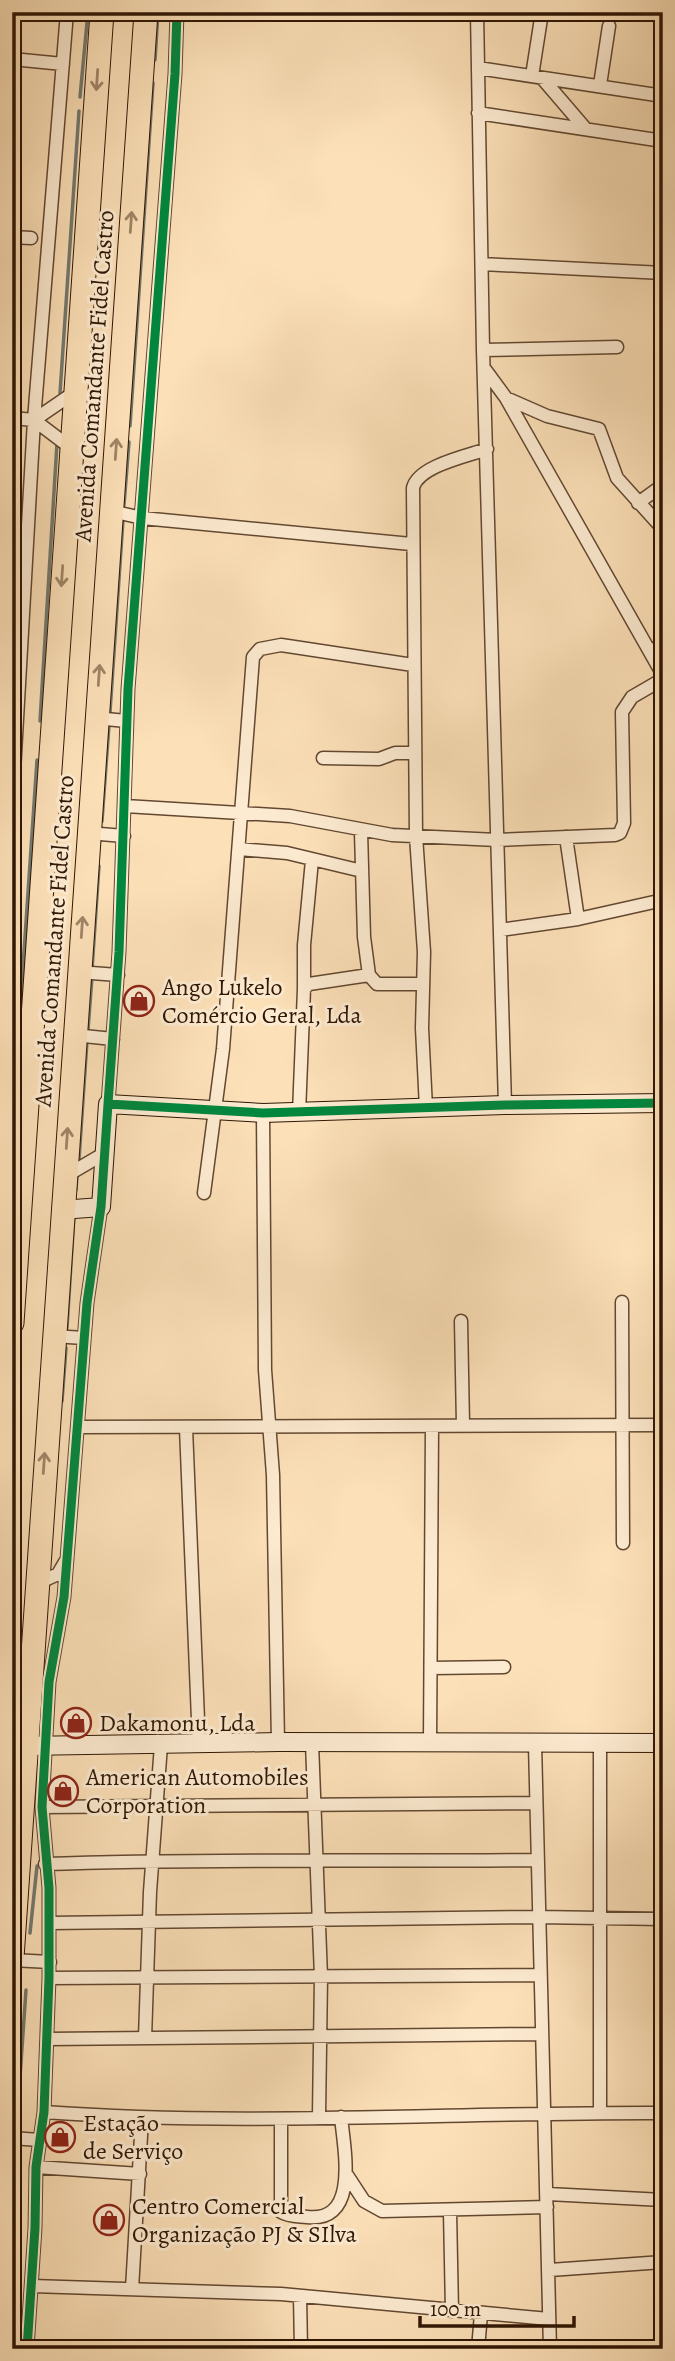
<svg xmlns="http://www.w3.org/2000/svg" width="675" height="2361" viewBox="0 0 675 2361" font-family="Alegreya,serif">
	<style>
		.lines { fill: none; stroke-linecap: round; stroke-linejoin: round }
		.stream { stroke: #73796f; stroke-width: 3.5 }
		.street-casing { stroke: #624831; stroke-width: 15 }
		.secondary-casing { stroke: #2f1604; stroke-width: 20 }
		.highway-casing { stroke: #2f1604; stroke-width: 25 }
		.street { stroke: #fdebd1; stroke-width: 12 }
		.secondary { stroke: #fdebd1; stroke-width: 18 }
		.highway { stroke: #fce0b8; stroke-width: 23 }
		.cycleway-casing { stroke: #fdebd1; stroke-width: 13 }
		.cycleway { stroke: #00873e; stroke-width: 9 }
		.oneway { stroke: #a08567 }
		.labels { text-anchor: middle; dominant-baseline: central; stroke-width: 6; stroke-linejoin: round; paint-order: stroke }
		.street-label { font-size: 24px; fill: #2f1604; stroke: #fdebd1 }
		.poi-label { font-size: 24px; fill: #2f1604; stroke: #fdebd1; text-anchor: start }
	</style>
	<rect width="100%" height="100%" fill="#fce0b8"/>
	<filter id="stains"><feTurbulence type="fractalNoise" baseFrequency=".00286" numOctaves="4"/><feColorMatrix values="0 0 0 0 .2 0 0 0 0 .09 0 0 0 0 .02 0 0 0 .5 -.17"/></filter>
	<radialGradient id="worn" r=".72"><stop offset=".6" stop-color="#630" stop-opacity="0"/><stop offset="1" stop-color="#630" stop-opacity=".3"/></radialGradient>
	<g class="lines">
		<!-- stream -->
		<path class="stream" d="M 155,60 L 158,12
			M 80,97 L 88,12
			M 60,393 L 79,111
			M 130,426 L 153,83
			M 124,505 L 129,442
			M 110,712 L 123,520
			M 40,721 L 57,443
			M 102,821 L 109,725
			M 92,970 L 99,866
			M 88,1030 L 92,977
			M 17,1055 L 37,760
			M 12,1143 L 16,1087
			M 79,1160 L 87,1041
			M 76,1190 L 77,1175
			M 67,1328 L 74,1216
			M 62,1401 L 66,1348
			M 30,1933 L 37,1866
			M 18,2106 L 26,1990
			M 12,2214 L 15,2162"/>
		<!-- street casing -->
		<g class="street-casing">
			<path id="street" d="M 477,12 L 483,350 L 505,1105
				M 12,59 L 63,64
				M 478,68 L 663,96
				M 532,76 L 542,12
				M 542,78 L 584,127
				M 600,85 L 609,26
				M 478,113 L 663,141
				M 12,237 L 31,238
				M 482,264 L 663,273
				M 483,350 L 617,347
				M 484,368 L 506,398 L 663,675
				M 506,398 L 547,416 L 599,429 L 617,478 L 663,529
				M 12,418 L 34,420 L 71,448
				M 34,420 L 75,392
				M 638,503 L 663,485
				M 111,511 L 142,518 L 411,544
				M 650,652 L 663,644
				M 96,718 L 126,721
				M 323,758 L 379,759 L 395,753 L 414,753
				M 125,806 L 290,816 L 392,835 L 497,840 L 615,835 L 620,833 L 624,823 L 622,712 L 632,697 L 663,679
				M 12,807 L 34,420 L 67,12
				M 88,833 L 124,836
				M 566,837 L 578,919
				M 239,849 L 287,853 L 362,871
				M 312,860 L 304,945 L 304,989 L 309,984 L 369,975 L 364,937 L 361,832
				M 500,930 L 578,919 L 663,900
				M 78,972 L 118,975
				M 369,975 L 377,984 L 422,984
				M 74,1035 L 113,1039
				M 108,1104 L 119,952 L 128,689 L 175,74 L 177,12
				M 426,1108 L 422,1028 L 424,952 L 416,836 L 413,488 C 418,466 467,456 487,449
				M 263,1113 L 265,1370 L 273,1475 L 278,1742
				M 299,1113 L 304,989
				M 64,1177 L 105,1153
				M 204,1193 L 223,1049 L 253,657 L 260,649 L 281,645 L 413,665
				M 622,1302 L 623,1543
				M 461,1321 L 463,1425
				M 53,1336 L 84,1338
				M 78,1427 L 663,1425
				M 186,1428 L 199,1744
				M 36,1584 L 58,1574 L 65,1562
				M 431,1668 L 504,1667
				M 312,1743 L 321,1977 L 319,2116
				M 661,1743 L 663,2021
				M 430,1744 L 432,1427
				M 535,1744 L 550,2349
				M 42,1807 L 535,1803
				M 45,1864 C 209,1858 373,1862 536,1860
				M 49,1923 L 538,1917 L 663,1919
				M 12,1960 L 50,1962
				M 49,1978 L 539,1975
				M 145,2038 L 150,1892 L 161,1745
				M 47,2039 L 541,2034
				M 44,2112 C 250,2127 456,2112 663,2113 L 663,2063
				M 600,2113 L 600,1742
				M 281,2119 L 281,2212 C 289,2217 298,2216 307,2217 C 360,2223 344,2149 341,2117
				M 12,2138 L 39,2140
				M 36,2167 L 140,2174
				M 347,2175 L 364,2201 L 382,2211 L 547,2207
				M 548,2194 L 663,2200
				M 450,2211 L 452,2311
				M 550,2270 L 663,2262
				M 32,2286 L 281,2294 L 549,2319
				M 132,2289 L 142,2119
				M 300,2296 L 301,2349
				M 27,2349 L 35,2228 L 36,2167 L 44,2112 L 49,1978 L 49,1888 L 42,1807 L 49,1682 L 64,1597 L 87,1303 L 101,1207
				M 478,2349 L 481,2314"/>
		</g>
		<!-- secondary casing -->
		<g class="secondary-casing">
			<path id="secondary" d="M 61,1210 L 101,1207 L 108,1104 L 263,1113 L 505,1105 L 663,1103
				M 25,1746 L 278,1742 L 663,1743"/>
		</g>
		<!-- highway casing -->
		<g class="highway-casing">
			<path id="highway" d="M 12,1323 L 102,12
				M 12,1958 L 146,12"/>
		</g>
		<!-- street -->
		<use href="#street" class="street"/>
		<!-- secondary -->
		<use href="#secondary" class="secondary"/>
		<!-- highway -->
		<use href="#highway" class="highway"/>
		<!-- cycleway casing -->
		<g class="cycleway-casing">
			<path id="cycleway" d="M 108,1104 L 119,952 L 128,689 L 175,74 L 177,12
				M 27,2349 L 35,2228 L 36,2167 L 44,2112 L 49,1978 L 49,1888 L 42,1807 L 49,1682 L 64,1597 L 87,1303 L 101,1207 L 108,1104 L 263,1113 L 505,1105 L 663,1103"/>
		</g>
		<!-- cycleway -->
		<use href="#cycleway" class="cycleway"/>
	</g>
	<!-- one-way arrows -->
	<defs><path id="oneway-shaft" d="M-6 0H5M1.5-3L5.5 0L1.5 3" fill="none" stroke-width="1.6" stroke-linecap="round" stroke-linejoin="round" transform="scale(1.75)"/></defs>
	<g class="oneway">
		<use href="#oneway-shaft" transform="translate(97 80) rotate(94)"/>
		<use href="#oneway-shaft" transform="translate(131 222) rotate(-86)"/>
		<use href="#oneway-shaft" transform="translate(116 449) rotate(-86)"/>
		<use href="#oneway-shaft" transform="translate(62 576) rotate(94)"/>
		<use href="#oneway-shaft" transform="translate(99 675) rotate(-86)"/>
		<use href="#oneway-shaft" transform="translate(82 927) rotate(-86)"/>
		<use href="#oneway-shaft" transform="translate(67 1138) rotate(-86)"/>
		<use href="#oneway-shaft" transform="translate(44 1463) rotate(-86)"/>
	</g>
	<!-- icons -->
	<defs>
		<g id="shop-ring" transform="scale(1.575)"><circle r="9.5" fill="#fdebd1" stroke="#8f2418" stroke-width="1.5"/><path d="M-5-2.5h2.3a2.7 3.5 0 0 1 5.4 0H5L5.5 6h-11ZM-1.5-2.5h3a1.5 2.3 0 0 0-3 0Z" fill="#8f2418"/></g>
	</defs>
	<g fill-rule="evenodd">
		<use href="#shop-ring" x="139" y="1001"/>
		<use href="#shop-ring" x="76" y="1723"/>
		<use href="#shop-ring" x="63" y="1791"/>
		<use href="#shop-ring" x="60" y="2137"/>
		<use href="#shop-ring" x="109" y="2220"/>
	</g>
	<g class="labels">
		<!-- street labels -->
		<g class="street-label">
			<text transform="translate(94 376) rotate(-86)">Avenida Comandante Fidel Castro</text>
			<text transform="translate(54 941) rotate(-86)">Avenida Comandante Fidel Castro</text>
		</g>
		<!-- poi labels -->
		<g class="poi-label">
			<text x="162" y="987">Ango Lukelo<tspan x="162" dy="28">Comércio Geral, Lda</tspan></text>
			<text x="99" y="1723">Dakamonu, Lda</text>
			<text x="86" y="1777">American Automobiles<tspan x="86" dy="28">Corporation</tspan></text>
			<text x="83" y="2123">Estação<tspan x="83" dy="28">de Serviço</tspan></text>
			<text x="132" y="2206">Centro Comercial<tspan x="132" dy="28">Organização PJ &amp; SIlva</tspan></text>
		</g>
	</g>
	<!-- margin -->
	<rect width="675" height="2361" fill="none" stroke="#fce0b8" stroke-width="42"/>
	<rect x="14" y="14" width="647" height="2333" fill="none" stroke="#2f1604" stroke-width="3.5"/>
	<rect x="21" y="21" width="633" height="2319" fill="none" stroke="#2f1604" stroke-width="2"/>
	<!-- scale -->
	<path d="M420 2316v10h154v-10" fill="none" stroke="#2f1604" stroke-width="3.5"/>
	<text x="430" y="2316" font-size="21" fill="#2f1604" stroke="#fdebd1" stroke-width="5" paint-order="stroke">100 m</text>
	<rect width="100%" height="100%" filter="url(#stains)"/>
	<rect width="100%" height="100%" fill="url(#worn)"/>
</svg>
